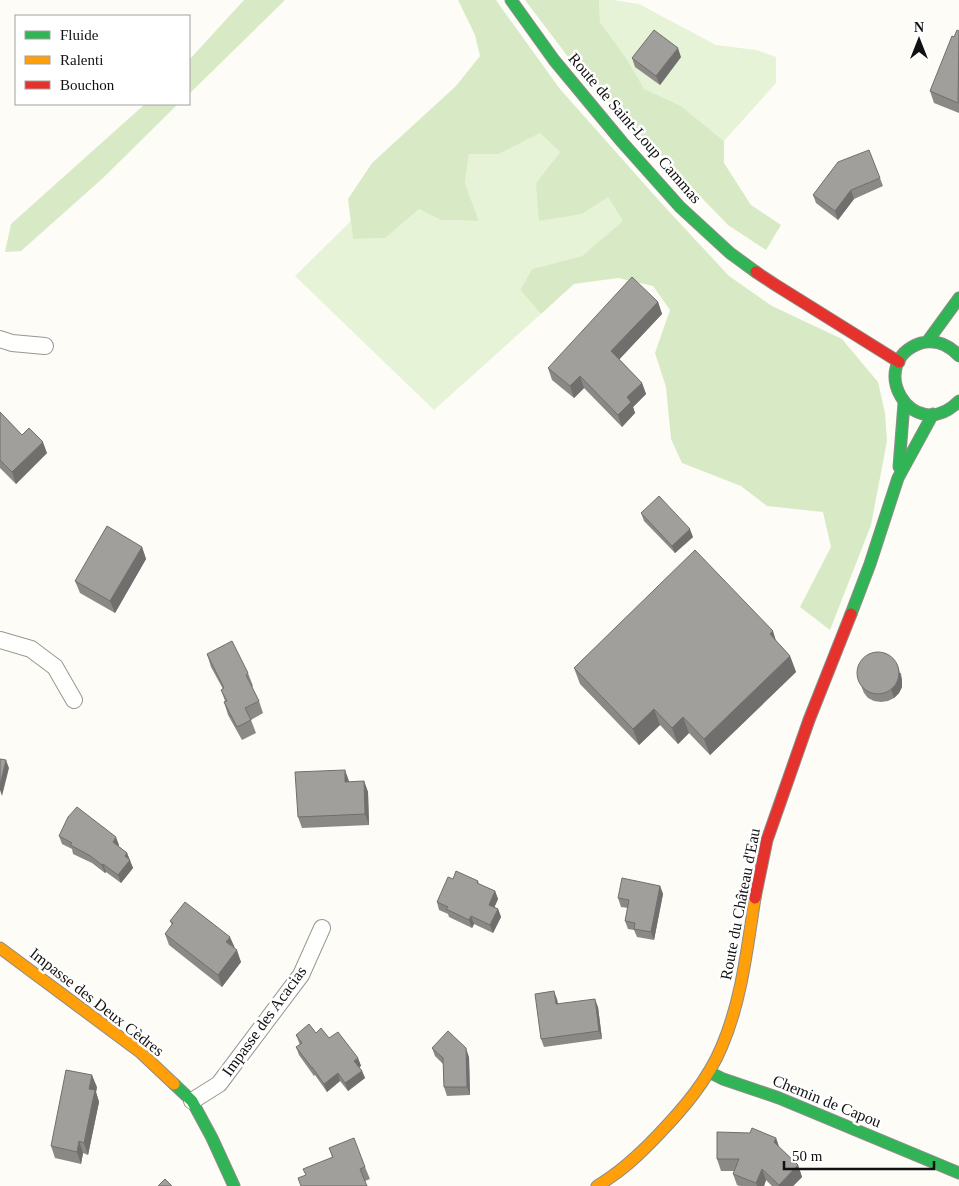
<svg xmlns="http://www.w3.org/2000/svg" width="959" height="1186" viewBox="0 0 959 1186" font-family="Georgia,serif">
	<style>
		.green { fill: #e7f3d7 }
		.forest { fill: #d8eac5 }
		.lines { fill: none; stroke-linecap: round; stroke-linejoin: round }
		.street-casing { stroke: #979795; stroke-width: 18 }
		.fast-casing { stroke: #8e8d8b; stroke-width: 13 }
		.slow-casing { stroke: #8e8d8b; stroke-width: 13 }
		.jam-casing { stroke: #8e8d8b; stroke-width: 13 }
		.street { stroke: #fffffe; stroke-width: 16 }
		.fast { stroke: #30b455; stroke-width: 11 }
		.slow { stroke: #ff9f0a; stroke-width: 11 }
		.jam { stroke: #e5322d; stroke-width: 11 }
		.wall { fill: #8a8986 }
		.shaded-wall { fill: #716f6d }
		.building { fill: #a19f9c; stroke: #716f6d }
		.labels { text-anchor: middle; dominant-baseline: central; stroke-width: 5; stroke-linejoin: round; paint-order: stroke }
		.street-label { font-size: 16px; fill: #111; stroke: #fff }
	</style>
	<rect width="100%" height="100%" fill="#fdfcf7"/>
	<!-- green -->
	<path class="green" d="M 599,0 L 613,0 L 639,4 L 716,45 L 756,50 L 776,57 L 776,83 L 724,141 L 681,106 L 644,90 L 627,59 L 600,22 Z
		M 540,133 L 560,152 L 536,183 L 582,214 L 608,196 L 624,221 L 582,256 L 532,269 L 520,290 L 541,314 L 434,410 L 295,276 L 351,221 L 353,239 L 385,238 L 419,208 L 441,220 L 479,221 L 465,183 L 469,154 L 499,154 Z"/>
	<!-- forest -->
	<path class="forest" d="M 244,0 L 285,0 L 189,94 L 189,60 Z
		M 458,0 L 496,0 L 503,10 L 560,89 L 663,205 L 729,276 L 772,306 L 842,339 L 878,382 L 885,413 L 887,441 L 871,525 L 830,630 L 800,607 L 831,547 L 823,512 L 767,506 L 741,486 L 682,463 L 671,439 L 666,387 L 655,353 L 670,310 L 653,286 L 618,278 L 574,284 L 541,314 L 520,290 L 532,269 L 582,256 L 623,221 L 608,197 L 582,214 L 539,221 L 536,183 L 560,152 L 540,133 L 499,154 L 469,154 L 465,183 L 479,221 L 441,220 L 419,209 L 385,238 L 353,239 L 348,199 L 372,163 L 456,86 L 480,56 L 475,35 Z
		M 525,0 L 599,0 L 600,22 L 627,59 L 644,89 L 681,106 L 724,141 L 724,163 L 751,205 L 781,225 L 766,250 L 728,225 L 578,70 Z
		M 145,104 L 178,104 L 103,178 L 21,251 L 5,252 L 11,224 Z"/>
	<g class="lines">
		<!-- street casing -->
		<g class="street-casing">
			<path id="street" d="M 0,339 L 12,343 L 45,346
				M 0,640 L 31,649 L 55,667 L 74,700
				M 192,1101 L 219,1084 L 301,975 L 322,928"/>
		</g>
		<!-- fast casing -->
		<g class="fast-casing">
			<path id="fast" d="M 511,0 L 554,60 L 622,142 L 680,207 L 730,253 L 756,272
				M 927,342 L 959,298
				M 959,356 C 949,345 936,339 921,343 C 864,362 912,448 959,401
				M 899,467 L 904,403
				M 851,614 L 870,564 L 898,478 L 933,414
				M 709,1072 L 723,1079 L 779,1098 L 959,1173
				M 174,1084 L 192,1101 L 212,1138 L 234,1186"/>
		</g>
		<!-- slow casing -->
		<g class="slow-casing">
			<path id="slow" d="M 0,948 L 140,1052 L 174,1084
				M 597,1186 C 621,1172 639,1155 658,1135 C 683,1109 708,1080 722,1046 C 742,999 747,948 755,898"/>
		</g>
		<!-- jam casing -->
		<g class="jam-casing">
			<path id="jam" d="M 756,272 L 774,284 L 899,362
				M 755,898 L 767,840 L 809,720 L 851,614"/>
		</g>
		<!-- street -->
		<use href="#street" class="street"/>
		<!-- fast -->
		<use href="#fast" class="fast"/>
		<!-- slow -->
		<use href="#slow" class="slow"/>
		<!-- jam -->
		<use href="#jam" class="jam"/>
	</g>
	<!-- wall -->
	<path class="wall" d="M 959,31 L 959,113 L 934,103 L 930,91 L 954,37 Z
		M 681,57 L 660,85 L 635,67 L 632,58 Z
		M 880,178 L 883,186 L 854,199 L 838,220 L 816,203 L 813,195 Z
		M 658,302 L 662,314 L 619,359 L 642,383 L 646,394 L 633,407 L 635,413 L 622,427 L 584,388 L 574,398 L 552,380 L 548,368 Z
		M 0,412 L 22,435 L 47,453 L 16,484 L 0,468 Z
		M 641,513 L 693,537 L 675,553 L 644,521 Z
		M 142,547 L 146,559 L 115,613 L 80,593 L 75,581 Z
		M 776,641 L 790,656 L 796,672 L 710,755 L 689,733 L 678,744 L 660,725 L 639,745 L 580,684 L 574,668 Z
		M 207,654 L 248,673 L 253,686 L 252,687 L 259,701 L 263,713 L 251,720 L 256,733 L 242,740 L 228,715 L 224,702 L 225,701 L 221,690 L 223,689 L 211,667 Z
		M 901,673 L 902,680 L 902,687 L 899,693 L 894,698 L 888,701 L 881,702 L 874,701 L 868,698 L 864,693 L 858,678 Z
		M 364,781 L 368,792 L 369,825 L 302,828 L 298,817 Z
		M 59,836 L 119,845 L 118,846 L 127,853 L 133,868 L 121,883 L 106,872 L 105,873 L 92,863 L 73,854 L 72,849 L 62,844 Z
		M 453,879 L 478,881 L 479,884 L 495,891 L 498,899 L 494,907 L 498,909 L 501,917 L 493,933 L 474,924 L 472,928 L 449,917 L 448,914 L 439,910 L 437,902 Z
		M 660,886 L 663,894 L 654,940 L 637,937 L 634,930 L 628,929 L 625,921 L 628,908 L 621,907 L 618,898 Z
		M 170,921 L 235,949 L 241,962 L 222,987 L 169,945 L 165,934 L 172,925 Z
		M 557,999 L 558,1004 L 598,1007 L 602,1039 L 544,1047 L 541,1039 Z
		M 316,1033 L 329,1038 L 358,1058 L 361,1066 L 359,1067 L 362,1071 L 365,1078 L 348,1091 L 340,1081 L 327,1092 L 315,1075 L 314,1076 L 299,1055 L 296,1047 L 300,1045 L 296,1035 Z
		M 432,1048 L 469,1057 L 470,1095 L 447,1096 L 444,1087 L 443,1064 L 435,1056 Z
		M 97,1087 L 96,1092 L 99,1102 L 88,1155 L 83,1153 L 81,1164 L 55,1158 L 51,1146 Z
		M 776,1138 L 779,1147 L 798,1165 L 802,1177 L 793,1186 L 772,1186 L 766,1180 L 764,1186 L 740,1186 L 737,1185 L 733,1174 L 735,1171 L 721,1171 L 717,1159 Z
		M 329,1148 L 365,1167 L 370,1179 L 365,1181 L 305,1175 L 332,1157 Z"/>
	<!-- shaded-wall -->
	<path class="shaded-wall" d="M 678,48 L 681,57 L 660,85 L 656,76 Z
		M 851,190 L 854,199 L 838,220 L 835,211 Z
		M 658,302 L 662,314 L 616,363 L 611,351 Z
		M 580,376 L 584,388 L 574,398 L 570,386 Z
		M 642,383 L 646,394 L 633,407 L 635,413 L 622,427 L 618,415 L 627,397 Z
		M 43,442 L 47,453 L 16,484 L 12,472 Z
		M 690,529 L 693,537 L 675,553 L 672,546 Z
		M 142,547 L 146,559 L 115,613 L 110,601 Z
		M 773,631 L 778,647 L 770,634 Z
		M 790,656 L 796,672 L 710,755 L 704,739 Z
		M 897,664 L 902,680 L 902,687 L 899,693 L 894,698 L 891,689 Z
		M 654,709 L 660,725 L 639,745 L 633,729 Z
		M 683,717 L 689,733 L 678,744 L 672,728 Z
		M 6,760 L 9,768 L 2,796 L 0,790 L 0,785 Z
		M 345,770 L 349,781 L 350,793 L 345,782 Z
		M 364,781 L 368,792 L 369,825 L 365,814 Z
		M 116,837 L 119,845 L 116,850 L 113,842 Z
		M 127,853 L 133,868 L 121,883 L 118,875 L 125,856 Z
		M 103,864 L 106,872 L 105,873 L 102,865 Z
		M 660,886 L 663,894 L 654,940 L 651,932 Z
		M 495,891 L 498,899 L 492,913 L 489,905 Z
		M 498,909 L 501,917 L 493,933 L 490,925 Z
		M 471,916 L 474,924 L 472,928 L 469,920 Z
		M 230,937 L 235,948 L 226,942 Z
		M 237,950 L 241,962 L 222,987 L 218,975 Z
		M 554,991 L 557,999 L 559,1012 L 556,1004 Z
		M 595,999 L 598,1007 L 602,1039 L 599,1031 Z
		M 466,1048 L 469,1057 L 470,1095 L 467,1087 Z
		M 358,1058 L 361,1066 L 357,1069 L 354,1061 Z
		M 362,1071 L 365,1078 L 348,1091 L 345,1083 Z
		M 338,1073 L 340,1081 L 327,1092 L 324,1084 Z
		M 92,1075 L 97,1087 L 96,1092 L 99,1102 L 88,1155 L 84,1143 L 89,1089 Z
		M 776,1138 L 780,1150 L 774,1142 Z
		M 79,1141 L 83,1153 L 81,1164 L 77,1152 Z
		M 798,1165 L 802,1177 L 793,1186 L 779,1186 L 779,1185 Z
		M 762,1169 L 766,1180 L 764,1186 L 757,1186 L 756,1183 Z"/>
	<!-- building -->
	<path class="building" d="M 654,30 L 678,48 L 656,76 L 632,58 Z
		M 957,30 L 959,31 L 958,103 L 930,91 L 952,36 L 954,37 Z
		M 869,150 L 880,178 L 851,190 L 835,211 L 813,195 L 838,162 Z
		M 632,277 L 658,302 L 611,351 L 642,383 L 627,397 L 631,402 L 618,415 L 580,376 L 570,386 L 548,368 Z
		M 0,412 L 22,435 L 29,428 L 43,442 L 12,472 L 0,460 Z
		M 659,496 L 690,529 L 672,546 L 641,513 Z
		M 107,526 L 142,547 L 110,601 L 75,581 Z
		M 695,550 L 773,631 L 770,634 L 790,656 L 704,739 L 683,717 L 672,728 L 654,709 L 633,729 L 574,668 Z
		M 232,641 L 248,673 L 246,675 L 259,701 L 245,708 L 251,720 L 237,727 L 224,702 L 227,701 L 221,690 L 224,688 L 207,654 Z
		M857 673a21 21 0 1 1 42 0a21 21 0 1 1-42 0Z
		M 0,759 L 6,760 L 0,785 Z
		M 345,770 L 345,782 L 364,781 L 365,814 L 298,817 L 295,772 Z
		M 77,807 L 116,837 L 113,842 L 127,853 L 125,856 L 130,860 L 118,875 L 103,864 L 102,865 L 89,855 L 70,845 L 72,843 L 59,836 L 68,817 Z
		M 456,871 L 478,881 L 477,883 L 495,891 L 489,905 L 498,909 L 490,925 L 471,916 L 469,920 L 446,909 L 448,907 L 437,902 L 448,877 L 453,879 Z
		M 622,878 L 660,886 L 651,932 L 634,929 L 635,923 L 625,921 L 629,900 L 618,898 Z
		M 185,902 L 230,937 L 226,942 L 237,950 L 218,975 L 165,934 L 173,923 L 170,921 Z
		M 554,991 L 556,1004 L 595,999 L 599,1031 L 541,1039 L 535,994 Z
		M 309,1024 L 316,1033 L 321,1028 L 329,1038 L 338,1032 L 358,1058 L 354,1061 L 362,1071 L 345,1083 L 338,1073 L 324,1084 L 312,1067 L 312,1068 L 296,1047 L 302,1043 L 296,1035 Z
		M 448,1031 L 466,1048 L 467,1087 L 444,1087 L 443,1058 L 432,1048 Z
		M 66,1070 L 92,1075 L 89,1089 L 95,1090 L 84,1143 L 79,1141 L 77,1152 L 51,1146 Z
		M 752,1128 L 776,1138 L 774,1142 L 798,1165 L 779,1185 L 762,1169 L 756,1183 L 733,1174 L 739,1159 L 717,1159 L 717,1132 L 750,1133 Z
		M 354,1138 L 365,1167 L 360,1169 L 367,1186 L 301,1186 L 298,1178 L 306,1175 L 303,1169 L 333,1157 L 329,1148 Z
		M 165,1179 L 172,1186 L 158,1186 Z"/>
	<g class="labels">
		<!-- street labels -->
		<g class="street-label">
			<text transform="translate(635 128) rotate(49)">Route de Saint-Loup Cammas</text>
			<text transform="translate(740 904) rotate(-79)">Route du Château d'Eau</text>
			<text transform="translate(97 1002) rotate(38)">Impasse des Deux Cèdres</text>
			<text transform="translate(264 1021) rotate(-54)">Impasse des Acacias</text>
			<text transform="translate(827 1101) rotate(22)">Chemin de Capou</text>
		</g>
	</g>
	<!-- legend -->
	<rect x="15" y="15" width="175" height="90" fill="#ffffff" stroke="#a0a0a0"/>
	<rect x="25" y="31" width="25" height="8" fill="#30b455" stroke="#a0a0a0"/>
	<text x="60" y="40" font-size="15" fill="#111111">Fluide</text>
	<rect x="25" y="56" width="25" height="8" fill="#ff9f0a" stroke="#a0a0a0"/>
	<text x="60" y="65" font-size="15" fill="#111111">Ralenti</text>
	<rect x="25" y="81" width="25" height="8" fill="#e5322d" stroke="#a0a0a0"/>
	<text x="60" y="90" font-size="15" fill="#111111">Bouchon</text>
	<!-- north arrow -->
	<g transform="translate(919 40)" stroke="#ffffff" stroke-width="4" paint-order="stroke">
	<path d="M0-4L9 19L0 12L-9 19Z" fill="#111111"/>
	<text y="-8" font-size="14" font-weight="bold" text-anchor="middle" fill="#111111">N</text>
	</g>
	<!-- scale -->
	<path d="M784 1161v8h150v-8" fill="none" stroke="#111111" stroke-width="2.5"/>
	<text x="792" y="1161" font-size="15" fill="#111111" stroke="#ffffff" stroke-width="4" paint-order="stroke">50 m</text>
</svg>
